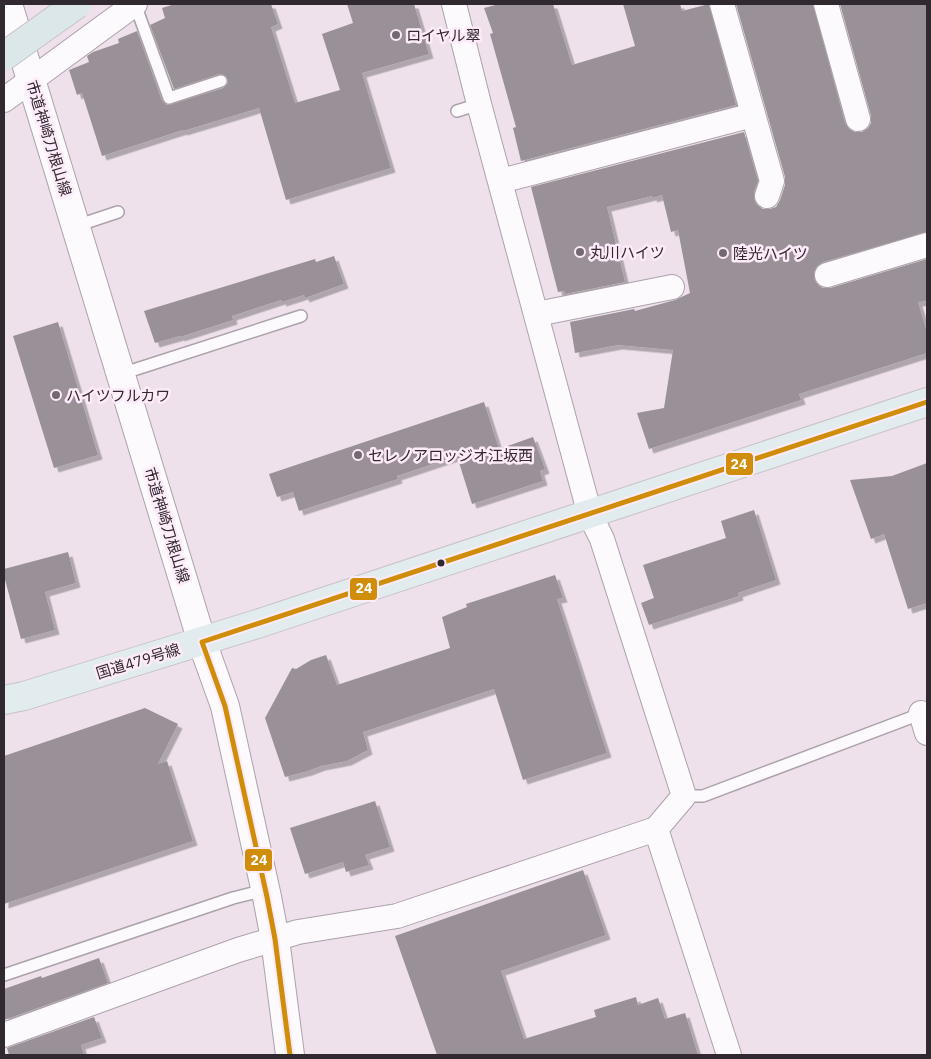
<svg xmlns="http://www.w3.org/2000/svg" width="931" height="1059" viewBox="0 0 931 1059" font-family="'IBM Plex Sans','Noto Sans JP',sans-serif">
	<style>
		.building { fill: #9a9098; filter: url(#shadow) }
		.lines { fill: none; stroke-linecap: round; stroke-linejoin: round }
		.service-casing { stroke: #aca2aa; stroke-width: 14 }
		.minor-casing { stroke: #aca2aa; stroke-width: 26 }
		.tertiary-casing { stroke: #aca2aa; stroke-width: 30 }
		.trunk-casing { stroke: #c7c2c6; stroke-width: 30 }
		.service { stroke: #fcfafc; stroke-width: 11 }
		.minor { stroke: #fcfafc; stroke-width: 24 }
		.tertiary { stroke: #fcfafc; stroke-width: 28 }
		.trunk { stroke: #e2ebee; stroke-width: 28 }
		.motorway-bridge-casing { stroke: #c7c2c6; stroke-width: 30; stroke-linecap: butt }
		.motorway-bridge { stroke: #dce7ea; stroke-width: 28 }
		.bus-1-casing { stroke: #fdebfa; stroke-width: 9 }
		.bus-1 { stroke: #cf8d0a; stroke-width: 5 }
		.poi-dot { fill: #736972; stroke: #fdebfa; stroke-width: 2 }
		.bus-dot { fill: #312930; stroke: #fdebfa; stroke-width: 2 }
		.labels { text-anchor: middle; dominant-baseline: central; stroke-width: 5; stroke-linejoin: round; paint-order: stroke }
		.poi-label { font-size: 15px; fill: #312930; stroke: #fdebfa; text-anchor: start }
		.street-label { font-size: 15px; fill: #312930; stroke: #fdebfa }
		.line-badge { stroke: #fdebfa; stroke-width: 2 }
		.badge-label { font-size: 14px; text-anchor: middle; font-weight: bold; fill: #fff }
	</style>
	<defs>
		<filter id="shadow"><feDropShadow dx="4.5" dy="4.5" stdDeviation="0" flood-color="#0004"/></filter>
	</defs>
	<rect width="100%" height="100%" fill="#eee1ec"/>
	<!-- building -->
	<path class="building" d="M 175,4 L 271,4 L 278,24 L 271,27 L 295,103 L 340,90 L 322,34 L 353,23 L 347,4 L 414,4 L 429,54 L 362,73 L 391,168 L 286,200 L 259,108 L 183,131 L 183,130 L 102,156 L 82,93 L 77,95 L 69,70 L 89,62 L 87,56 L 93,52 L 119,43 L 118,39 L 137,31 L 162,101 L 167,105 L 223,88 L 228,83 L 226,76 L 219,74 L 174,89 L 150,25 L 165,18 L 162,8 Z
		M 499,4 L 553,4 L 572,65 L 635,46 L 623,4 L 680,4 L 682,11 L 709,4 L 736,105 L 521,161 L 513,128 L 516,127 L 490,34 L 493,33 L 484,8 Z
		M 736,4 L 813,4 L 845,123 L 849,129 L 855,132 L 862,132 L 868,128 L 871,123 L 871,116 L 840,4 L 927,4 L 927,232 L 823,262 L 817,266 L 814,272 L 814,279 L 818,285 L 823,288 L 830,288 L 927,259 L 927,301 L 918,302 L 927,332 L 927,353 L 799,394 L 801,400 L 649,449 L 637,413 L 664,408 L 673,350 L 618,345 L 575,353 L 570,322 L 634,309 L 635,311 L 675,300 L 690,293 L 678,230 L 671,232 L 662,195 L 653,198 L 652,196 L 607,207 L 625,282 L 565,294 L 564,291 L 558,292 L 531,187 L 744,132 L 758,181 L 754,192 L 754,199 L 757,205 L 763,209 L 770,209 L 776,207 L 780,200 L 785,185 L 785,177 Z
		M 334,256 L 344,284 L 305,298 L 304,295 L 282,302 L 281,300 L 232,316 L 233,320 L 180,337 L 180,336 L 155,343 L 144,311 L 315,259 L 316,262 Z
		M 58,322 L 98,455 L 54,468 L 13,336 Z
		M 484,402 L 499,449 L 533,437 L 545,469 L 540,471 L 543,481 L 472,504 L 457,456 L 397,476 L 398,479 L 299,511 L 293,492 L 277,497 L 269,474 Z
		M 927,463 L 927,603 L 908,609 L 884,534 L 871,539 L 850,480 L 892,476 Z
		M 754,510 L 776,580 L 738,593 L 739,596 L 649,625 L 641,603 L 654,598 L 643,565 L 726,538 L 721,521 Z
		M 68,552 L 76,583 L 45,592 L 55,630 L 21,639 L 4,576 L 4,569 Z
		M 555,575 L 563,598 L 557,599 L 607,753 L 523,780 L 494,689 L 363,732 L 368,750 L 347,761 L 321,766 L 308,771 L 285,777 L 265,718 L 292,668 L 296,669 L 311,660 L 326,655 L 337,685 L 450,648 L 442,617 L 467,607 L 466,604 Z
		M 145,708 L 178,724 L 158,764 L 167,761 L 193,841 L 4,904 L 4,756 Z
		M 375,801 L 390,847 L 365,855 L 369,865 L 346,872 L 343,862 L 305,874 L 290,828 Z
		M 583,870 L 606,935 L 501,971 L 524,1039 L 596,1017 L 594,1010 L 636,997 L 638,1005 L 658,998 L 665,1019 L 685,1013 L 698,1055 L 437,1055 L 395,936 Z
		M 99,958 L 108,983 L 4,1020 L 4,989 L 41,976 L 42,978 Z
		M 94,1017 L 102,1038 L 81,1045 L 84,1055 L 9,1055 L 7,1048 Z"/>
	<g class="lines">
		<!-- service casing -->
		<g class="service-casing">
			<path id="service" d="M 135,4 L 169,98 L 221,81
				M 457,111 L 479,104
				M 76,226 L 118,212
				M 121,374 L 301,316
				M 684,796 L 703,796 L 923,713
				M 4,975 L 233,898 L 265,890"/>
		</g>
		<!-- minor casing -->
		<g class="minor-casing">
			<path id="minor" d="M 454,4 L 479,104 L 590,515 L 602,539 L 684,796 L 656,829 L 729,1055
				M 722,4 L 772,181 L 767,196
				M 826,4 L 858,119
				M 4,100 L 135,4
				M 501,181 L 753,115
				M 827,275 L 927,245
				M 537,314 L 672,287
				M 921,713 L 927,733
				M 4,1035 L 238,950 L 298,932 L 397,916 L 656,829"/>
		</g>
		<!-- tertiary casing -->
		<g class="tertiary-casing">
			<path id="tertiary" d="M 8,4 L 202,642 L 225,706 L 267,897 L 275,939 L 290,1055"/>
		</g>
		<!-- trunk casing -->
		<g class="trunk-casing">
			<path id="trunk" d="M 4,700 L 24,696 L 257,624 L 927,402"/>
		</g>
		<!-- service -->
		<use href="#service" class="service"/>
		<!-- minor -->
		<use href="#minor" class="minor"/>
		<!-- tertiary -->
		<use href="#tertiary" class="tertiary"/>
		<!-- trunk -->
		<use href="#trunk" class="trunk"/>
		<!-- motorway-bridge casing -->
		<g class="motorway-bridge-casing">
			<path id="motorway-bridge" d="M 4,56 L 77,4"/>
		</g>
		<!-- motorway-bridge -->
		<use href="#motorway-bridge" class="motorway-bridge"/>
		<!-- bus-1 casing -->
		<g class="bus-1-casing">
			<path id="bus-1" d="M 290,1055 L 275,939 L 267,897 L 225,706 L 202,642 L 927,402"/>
		</g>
		<!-- bus-1 -->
		<use href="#bus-1" class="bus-1"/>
	</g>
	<!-- markers -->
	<g class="poi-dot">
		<circle cx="396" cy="35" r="5"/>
		<circle cx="580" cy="252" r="5"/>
		<circle cx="723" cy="253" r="5"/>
		<circle cx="56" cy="395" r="5"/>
		<circle cx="358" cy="455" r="5"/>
	</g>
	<circle class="bus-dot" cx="441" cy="563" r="4.5"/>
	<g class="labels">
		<!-- poi labels -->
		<g class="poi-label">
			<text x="406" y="35">ロイヤル翠</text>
			<text x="590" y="252">丸川ハイツ</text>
			<text x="733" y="253">陸光ハイツ</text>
			<text x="66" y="395">ハイツフルカワ</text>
			<text x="368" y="455">セレノアロッジオ江坂西</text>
		</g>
		<!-- street labels -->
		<g class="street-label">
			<text transform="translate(49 138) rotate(73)">市道神崎刀根山線</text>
			<text transform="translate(167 525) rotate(73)">市道神崎刀根山線</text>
			<text transform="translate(138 661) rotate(-17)">国道479号線</text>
		</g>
	</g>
	<g class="line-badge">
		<rect x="725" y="452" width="29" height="24" rx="5" fill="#cf8d0a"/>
		<rect x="349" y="577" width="29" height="24" rx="5" fill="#cf8d0a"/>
		<rect x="244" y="848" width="29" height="24" rx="5" fill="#cf8d0a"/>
	</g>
	<g class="badge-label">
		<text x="739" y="469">24</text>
		<text x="364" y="593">24</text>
		<text x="259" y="865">24</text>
	</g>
	<!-- border -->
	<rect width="931" height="1059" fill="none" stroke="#312930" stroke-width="10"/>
</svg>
